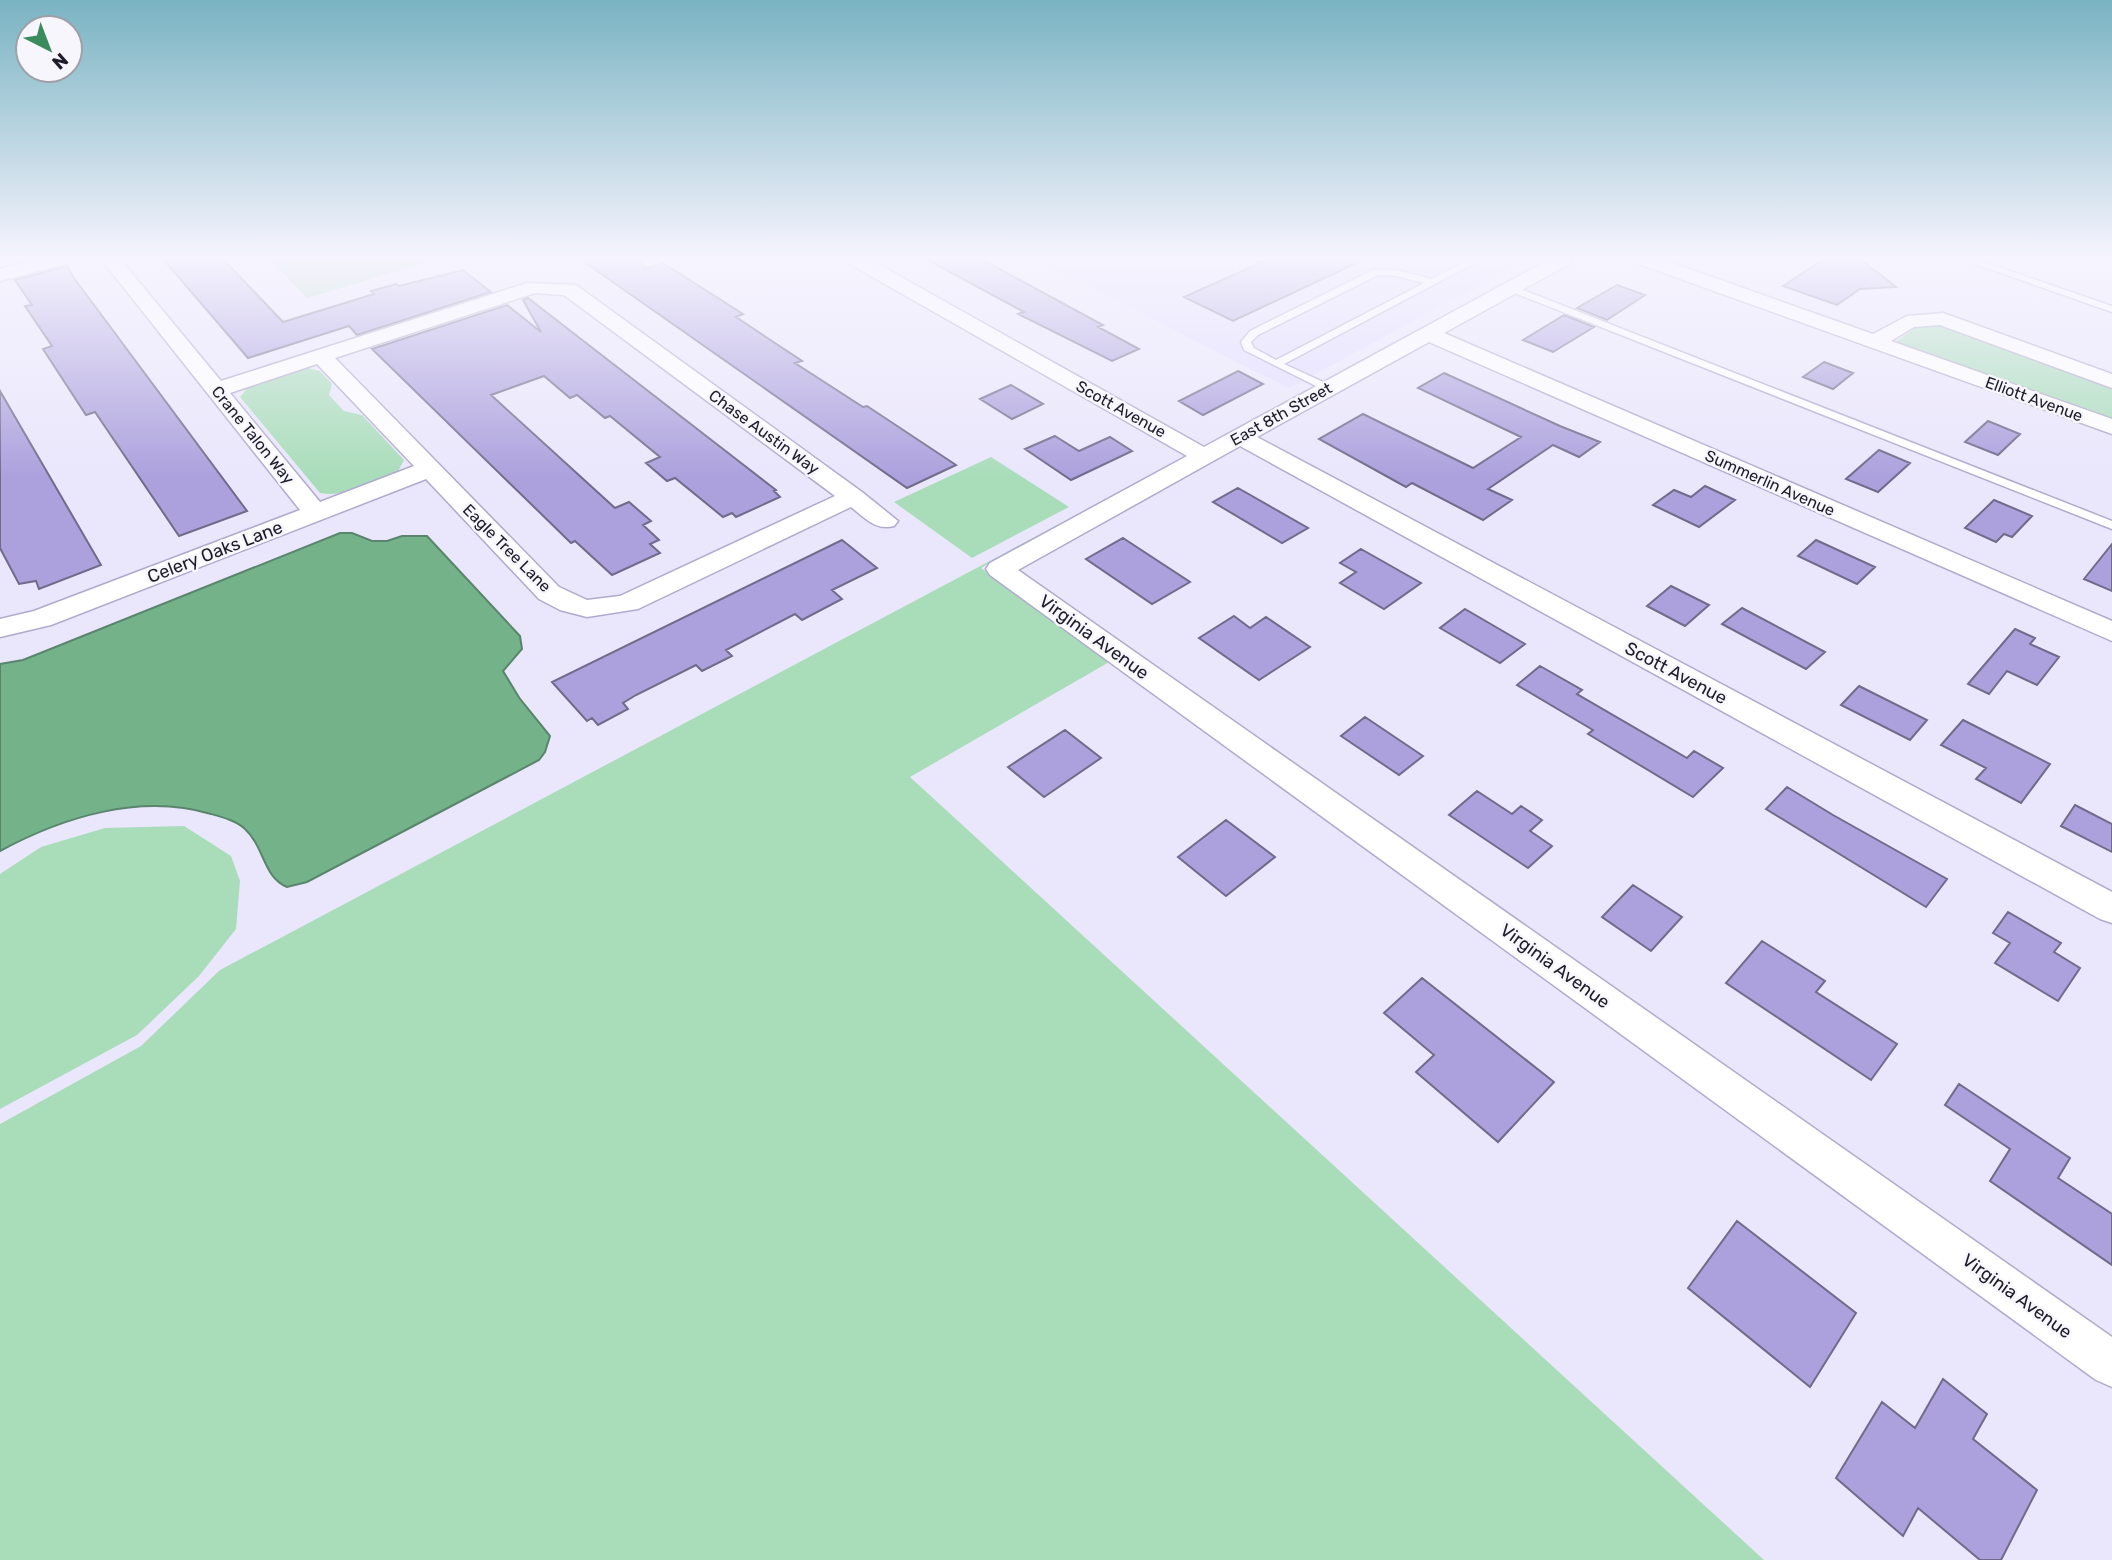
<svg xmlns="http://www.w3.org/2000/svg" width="2112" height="1560" viewBox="0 0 2112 1560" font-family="Rubik,sans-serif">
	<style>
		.built { fill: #e2dcff }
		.green { fill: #a9ddba }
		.water { fill: #74b28a; stroke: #5a856d; stroke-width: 2 }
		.building { fill: #aca1dd; stroke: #706b8a; stroke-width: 2 }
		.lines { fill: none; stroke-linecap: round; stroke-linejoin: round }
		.lane-casing { stroke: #b0aacd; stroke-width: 3 }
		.street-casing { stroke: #b0aacd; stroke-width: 3 }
		.lane { fill: #fff; fill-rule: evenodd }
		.street { fill: #fff; fill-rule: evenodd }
		.labels { text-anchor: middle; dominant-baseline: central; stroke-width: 5; stroke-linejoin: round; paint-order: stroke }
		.far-street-label { font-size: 16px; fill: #1e1c28; stroke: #f7f6fd }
		.street-label { font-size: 18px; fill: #1e1c28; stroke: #f7f6fd }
	</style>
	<rect width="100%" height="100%" fill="#eae6fc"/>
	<!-- built -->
	<path class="built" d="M 1032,259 L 1529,259 L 1289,388 Z"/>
	<!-- green -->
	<path class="green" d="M 269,259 L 438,259 L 307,298 Z
		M 1920,324 L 1956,328 L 2112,387 L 2112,420 L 1896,342 Z
		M 307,368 L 320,371 L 332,384 L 329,395 L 344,411 L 362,415 L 404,460 L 397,473 C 373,482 347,498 320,493 L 240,397 L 251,384 Z
		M 991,457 L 1069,507 L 972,558 L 894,502 Z
		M 1063,522 L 981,568 L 1111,661 L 910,777 L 1764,1560 L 0,1560 L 0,1124 L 141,1046 L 220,970 Z
		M 184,826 L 231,856 L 240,881 L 236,929 L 199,976 L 137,1035 L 0,1109 L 0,874 L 41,847 L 105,828 Z"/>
	<!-- water -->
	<path class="water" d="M 340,533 L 352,533 L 372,541 L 387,541 L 402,536 L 427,536 L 520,636 L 522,649 L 503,671 L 520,699 L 550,736 L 545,752 L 539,760 L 307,882 L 287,887 C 263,877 265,848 245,829 C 237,821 222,817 211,814 C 140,793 63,817 0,851 L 0,664 L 23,660 Z"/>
	<!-- building -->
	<path class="building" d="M 163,259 L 223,259 L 283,322 L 374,294 L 371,291 L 396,284 L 399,286 L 463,270 L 491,292 L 357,335 L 349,326 L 248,358 Z
		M 580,259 L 634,259 L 647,268 L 663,263 L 743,314 L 736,317 L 802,361 L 795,363 L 863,407 L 867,406 L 956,465 L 907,488 Z
		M 926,259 L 981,259 L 1103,325 L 1098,327 L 1139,349 L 1112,361 L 1018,314 L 1024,312 Z
		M 1269,259 L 1365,259 L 1233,321 L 1184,297 Z
		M 1824,259 L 1860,259 L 1896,287 L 1860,289 L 1837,305 L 1783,286 Z
		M 67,266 L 74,278 L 247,511 L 179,536 L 95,412 L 86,415 L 43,349 L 52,346 L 25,306 L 32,305 L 15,280 Z
		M 1617,285 L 1645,295 L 1607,320 L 1577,308 Z
		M 528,298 L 776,490 L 774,491 L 780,497 L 736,517 L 732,513 L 723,517 L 675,478 L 667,481 L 646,463 L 660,457 L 610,416 L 605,418 L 577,395 L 570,398 L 544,376 L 491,395 L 615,508 L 629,502 L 651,521 L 643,525 L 659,540 L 650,544 L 660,553 L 612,575 L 575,541 L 571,543 L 372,349 L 507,305 L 541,332 L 523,300 Z
		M 1564,315 L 1594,327 L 1553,352 L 1523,340 Z
		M 1824,362 L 1853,373 L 1833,389 L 1803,377 Z
		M 1238,371 L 1263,384 L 1203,415 L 1179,401 Z
		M 1444,373 L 1560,426 L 1600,442 L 1579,457 L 1553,445 L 1488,489 L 1512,500 L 1483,520 L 1412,483 L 1406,487 L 1319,439 L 1363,414 L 1473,468 L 1521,437 L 1418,388 Z
		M 1011,385 L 1043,404 L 1012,419 L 980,399 Z
		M 0,391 L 101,565 L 39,589 L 36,581 L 19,584 L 0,548 Z
		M 1988,421 L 2020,434 L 1998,455 L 1965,442 Z
		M 1055,436 L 1079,451 L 1110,437 L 1132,451 L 1071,480 L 1025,449 Z
		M 1879,450 L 1910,463 L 1878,492 L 1846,479 Z
		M 1705,486 L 1735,500 L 1699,527 L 1653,505 L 1674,490 L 1691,497 Z
		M 1238,488 L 1308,528 L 1282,543 L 1213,502 Z
		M 1994,500 L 2032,516 L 2012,537 L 2004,534 L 1996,542 L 1965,528 Z
		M 1123,538 L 1190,582 L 1152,604 L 1086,559 Z
		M 842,540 L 877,568 L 832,590 L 842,599 L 802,620 L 795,614 L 726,650 L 732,656 L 702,671 L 696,665 L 636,695 L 623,703 L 628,709 L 598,725 L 592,718 L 587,721 L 552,682 Z
		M 1816,540 L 1875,567 L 1857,584 L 1798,556 Z
		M 2112,544 L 2112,591 L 2084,579 Z
		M 1361,549 L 1421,583 L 1384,609 L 1340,583 L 1356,572 L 1340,563 Z
		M 1671,586 L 1709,605 L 1685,626 L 1647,606 Z
		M 1742,608 L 1825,652 L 1806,669 L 1722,624 Z
		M 1465,609 L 1525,644 L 1500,663 L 1440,628 Z
		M 1234,616 L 1250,628 L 1266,617 L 1310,647 L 1259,680 L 1199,638 Z
		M 2015,629 L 2035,638 L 2030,644 L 2059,657 L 2037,685 L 2007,671 L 1989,694 L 1968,684 Z
		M 1540,666 L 1582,690 L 1577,694 L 1687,758 L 1694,751 L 1723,768 L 1693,797 L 1588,734 L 1593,730 L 1517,685 Z
		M 1859,686 L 1927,720 L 1910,740 L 1841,705 Z
		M 1365,717 L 1423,756 L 1399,775 L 1341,736 Z
		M 1963,720 L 2050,764 L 2021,803 L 1976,779 L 1986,768 L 1941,745 Z
		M 1065,730 L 1101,758 L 1044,797 L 1008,767 Z
		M 1787,787 L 1833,815 L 1947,879 L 1926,907 L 1766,809 Z
		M 1477,791 L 1512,814 L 1521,806 L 1542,820 L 1530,831 L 1552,846 L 1528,868 L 1449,815 Z
		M 2075,805 L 2112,824 L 2112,852 L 2061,826 Z
		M 1226,820 L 1275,857 L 1226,896 L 1178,857 Z
		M 1633,885 L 1682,917 L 1651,951 L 1602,917 Z
		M 2008,912 L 2061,943 L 2054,952 L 2080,968 L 2058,1001 L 1995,963 L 2010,943 L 1993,933 Z
		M 1762,941 L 1825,981 L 1816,992 L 1897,1044 L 1871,1080 L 1726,983 Z
		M 1422,978 L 1554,1082 L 1498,1142 L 1416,1072 L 1434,1055 L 1384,1013 Z
		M 1959,1084 L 2070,1158 L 2058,1178 L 2112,1214 L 2112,1265 L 1990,1181 L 2010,1149 L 1945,1105 Z
		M 1737,1221 L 1856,1313 L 1810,1387 L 1688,1288 Z
		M 1943,1379 L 1987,1414 L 1973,1439 L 2037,1490 L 2001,1560 L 1980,1560 L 1918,1508 L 1903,1536 L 1836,1478 L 1882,1402 L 1915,1428 Z"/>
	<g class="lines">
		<!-- lane casing -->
		<g class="lane-casing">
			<path id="lane" d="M 1470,259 L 1482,259 L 1284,364 L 1332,386 L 1332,390 L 1324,390 L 1244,350 L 1241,342 L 1250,331 L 1373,270 L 1396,270 L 1432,279 ZM 1378,275 L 1396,276 L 1424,283 L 1276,360 L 1254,348 L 1251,342 L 1258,335 Z
				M 1528,259 L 1543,259 L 1558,265 L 1553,268 Z
				M 1961,259 L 1975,259 L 2112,306 L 2112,312 Z
				M 1507,286 L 1513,286 L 2112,521 L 2112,529 L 1507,290 Z"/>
		</g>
		<!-- street casing -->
		<g class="street-casing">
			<path id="street" d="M 40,259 L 71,259 L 69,263 L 0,281 L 0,269 Z
				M 101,259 L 120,259 L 221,381 L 527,283 L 576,285 L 862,492 L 898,521 L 894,526 C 876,531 865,518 851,507 L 638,609 L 587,617 L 560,610 L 539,599 L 426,479 L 51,625 L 0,637 L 0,619 L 34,611 L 300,510 ZM 535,293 L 564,295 L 835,496 L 620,596 L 587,600 L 559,587 L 335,358 ZM 317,364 L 414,466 L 320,502 L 230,393 Z
				M 846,259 L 869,259 L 1204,447 L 1550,259 L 1573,259 L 1571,263 L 1444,333 L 2112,621 L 2112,641 L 1429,342 L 1257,437 L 2112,892 L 2112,923 L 2100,919 L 1240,446 L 1018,570 L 2112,1337 L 2112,1387 L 2096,1380 L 990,575 L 986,569 L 990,563 L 1187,456 L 848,263 Z
				M 1634,259 L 1661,259 L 1873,334 L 1907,316 L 1943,313 L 2112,374 L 2112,388 L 1940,325 L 1914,327 L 1891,341 L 2112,419 L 2112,434 L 1636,263 Z"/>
		</g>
		<!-- lane -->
		<use href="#lane" class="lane"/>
		<!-- street -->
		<use href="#street" class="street"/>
	</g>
	<!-- sky -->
	<linearGradient id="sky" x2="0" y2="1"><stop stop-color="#79b3c2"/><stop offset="0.54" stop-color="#f6f4fe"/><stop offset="1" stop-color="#f6f4fe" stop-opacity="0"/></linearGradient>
	<rect width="2112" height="477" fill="url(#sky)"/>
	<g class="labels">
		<!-- far-street labels -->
		<g class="far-street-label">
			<text transform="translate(2034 399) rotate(20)">Elliott Avenue</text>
			<text transform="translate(1121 409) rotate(29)">Scott Avenue</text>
			<text transform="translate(1281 414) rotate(-29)">East 8th Street</text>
			<text transform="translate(764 432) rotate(36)">Chase Austin Way</text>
			<text transform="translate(253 435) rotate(51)">Crane Talon Way</text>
			<text transform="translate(1770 483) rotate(24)">Summerlin Avenue</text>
			<text transform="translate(507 548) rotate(45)">Eagle Tree Lane</text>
		</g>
		<!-- street labels -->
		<g class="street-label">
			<text transform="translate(215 552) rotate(-21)">Celery Oaks Lane</text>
			<text transform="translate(1094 637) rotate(36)">Virginia Avenue</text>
			<text transform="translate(1676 673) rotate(28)">Scott Avenue</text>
			<text transform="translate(1555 966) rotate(36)">Virginia Avenue</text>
			<text transform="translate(2017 1296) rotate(36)">Virginia Avenue</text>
		</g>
	</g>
	<!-- north arrow -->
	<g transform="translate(49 49) rotate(138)"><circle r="33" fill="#f7f6fd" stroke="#a09fa8" stroke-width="2"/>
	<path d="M0-5L12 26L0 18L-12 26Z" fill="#3b8c5c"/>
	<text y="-10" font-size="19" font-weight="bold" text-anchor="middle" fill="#1e1c28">N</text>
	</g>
</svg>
